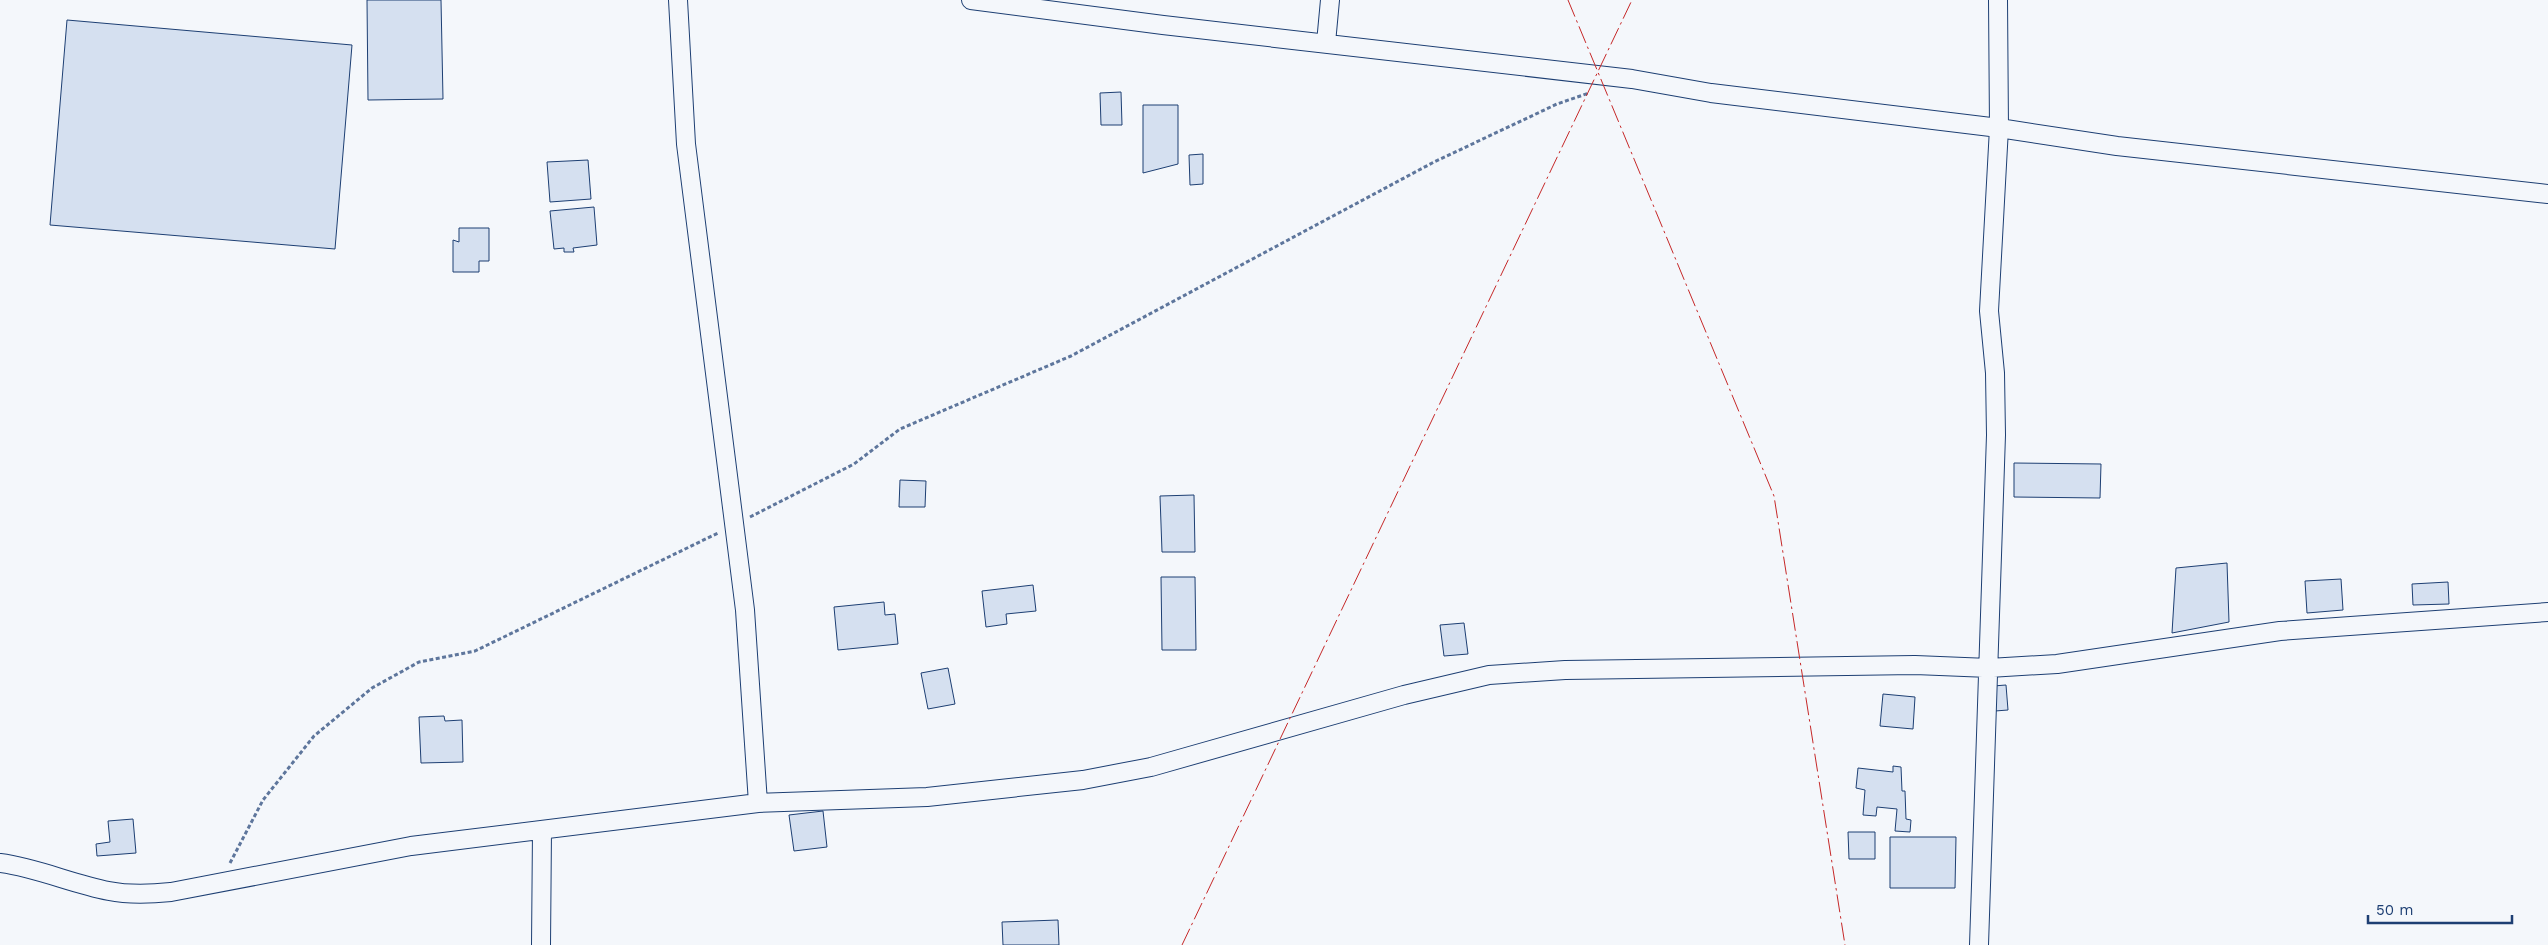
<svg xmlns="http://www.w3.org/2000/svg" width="2548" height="945" viewBox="0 0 2548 945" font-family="'Work Sans',sans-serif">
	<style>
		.building { fill: #d5e0f0; stroke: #1d3f73 }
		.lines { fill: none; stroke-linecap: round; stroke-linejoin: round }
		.minor-casing { stroke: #1d3f73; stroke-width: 20 }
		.path { stroke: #5e769c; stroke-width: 3; stroke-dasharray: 4 2.5; stroke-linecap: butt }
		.minor { stroke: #f4f7fb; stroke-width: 18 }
		.power { stroke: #c62828; stroke-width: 1; stroke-dasharray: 18 4 2.5 4; stroke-linecap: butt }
	</style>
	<rect width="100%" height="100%" fill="#f4f7fb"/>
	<!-- building -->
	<path class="building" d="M 367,0 L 441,0 L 443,99 L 368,100 Z
		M 67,20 L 352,45 L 335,249 L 50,225 Z
		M 1121,92 L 1122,125 L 1101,125 L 1100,93 Z
		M 1143,105 L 1178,105 L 1178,164 L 1143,173 Z
		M 1203,154 L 1203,184 L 1190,185 L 1189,155 Z
		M 588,160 L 591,199 L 550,202 L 547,162 Z
		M 594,207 L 597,245 L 573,248 L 574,252 L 564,252 L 564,248 L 554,249 L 550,211 Z
		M 459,228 L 489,228 L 489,261 L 479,261 L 479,272 L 453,272 L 453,240 L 459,242 Z
		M 2014,463 L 2101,464 L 2100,498 L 2014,497 Z
		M 900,480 L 926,481 L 925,507 L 899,507 Z
		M 1194,495 L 1195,552 L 1162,552 L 1160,496 Z
		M 2227,563 L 2229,622 L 2172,633 L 2176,568 Z
		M 1161,577 L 1195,577 L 1196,650 L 1162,650 Z
		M 2341,579 L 2343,610 L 2307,613 L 2305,581 Z
		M 2448,582 L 2449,604 L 2413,605 L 2412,584 Z
		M 1033,585 L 1036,611 L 1006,614 L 1007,624 L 986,627 L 982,591 Z
		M 884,602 L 885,615 L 895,614 L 898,644 L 838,650 L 834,607 Z
		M 1464,623 L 1468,654 L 1444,656 L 1440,625 Z
		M 948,668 L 955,704 L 928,709 L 921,673 Z
		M 2006,685 L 2008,710 L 1995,711 L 1993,686 Z
		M 1883,694 L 1915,697 L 1913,729 L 1880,726 Z
		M 444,716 L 445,721 L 462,720 L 463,762 L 421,763 L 419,717 Z
		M 1893,766 L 1901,767 L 1902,791 L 1905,791 L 1906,819 L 1911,820 L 1910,832 L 1895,831 L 1897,809 L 1877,807 L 1876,816 L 1863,815 L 1865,790 L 1856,788 L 1858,768 L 1893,772 Z
		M 823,811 L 827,847 L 794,851 L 789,815 Z
		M 133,819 L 136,853 L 97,856 L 96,844 L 110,842 L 108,821 Z
		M 1848,832 L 1875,832 L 1875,859 L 1849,859 Z
		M 1890,837 L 1956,837 L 1955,888 L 1890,888 Z
		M 1058,920 L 1059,945 L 1003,945 L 1002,922 Z"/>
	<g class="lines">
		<!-- minor casing -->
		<g class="minor-casing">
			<path id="minor" d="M 678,0 L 686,144 L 745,610 L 758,803
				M 971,0 L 1163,25 L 1632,79 L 1711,93 L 1999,128 L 2117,146 L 2548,194
				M 1326,43 L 1330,0
				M 0,863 C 38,868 72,884 109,891 C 129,895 151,894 171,892 L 411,846 L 758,803 L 927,797 L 1083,780 L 1151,767 L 1404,695 L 1489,675 L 1565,670 L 1915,665 L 1989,668 L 2057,664 L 2280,631 L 2548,612
				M 541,945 L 542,830
				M 1979,945 L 1996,435 L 1995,373 L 1989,311 L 1999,128 L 1998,0"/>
		</g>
		<!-- path -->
		<path class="path" d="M 750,517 L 854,464 L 900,429 L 1071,356 L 1434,162 L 1557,104 L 1589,93
			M 230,863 L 263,800 L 314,736 L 372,688 L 419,662 L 475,651 L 718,533"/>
		<!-- minor -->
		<use href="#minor" class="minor"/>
		<!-- power -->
		<path class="power" d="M 1568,0 L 1774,496 L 1845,945
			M 1182,945 L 1632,0"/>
	</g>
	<!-- scale -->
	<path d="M2368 915v8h144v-8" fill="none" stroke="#1d3f73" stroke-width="2.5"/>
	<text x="2376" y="915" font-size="15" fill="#1d3f73" stroke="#f4f7fb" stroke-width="4" paint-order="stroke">50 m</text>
</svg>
